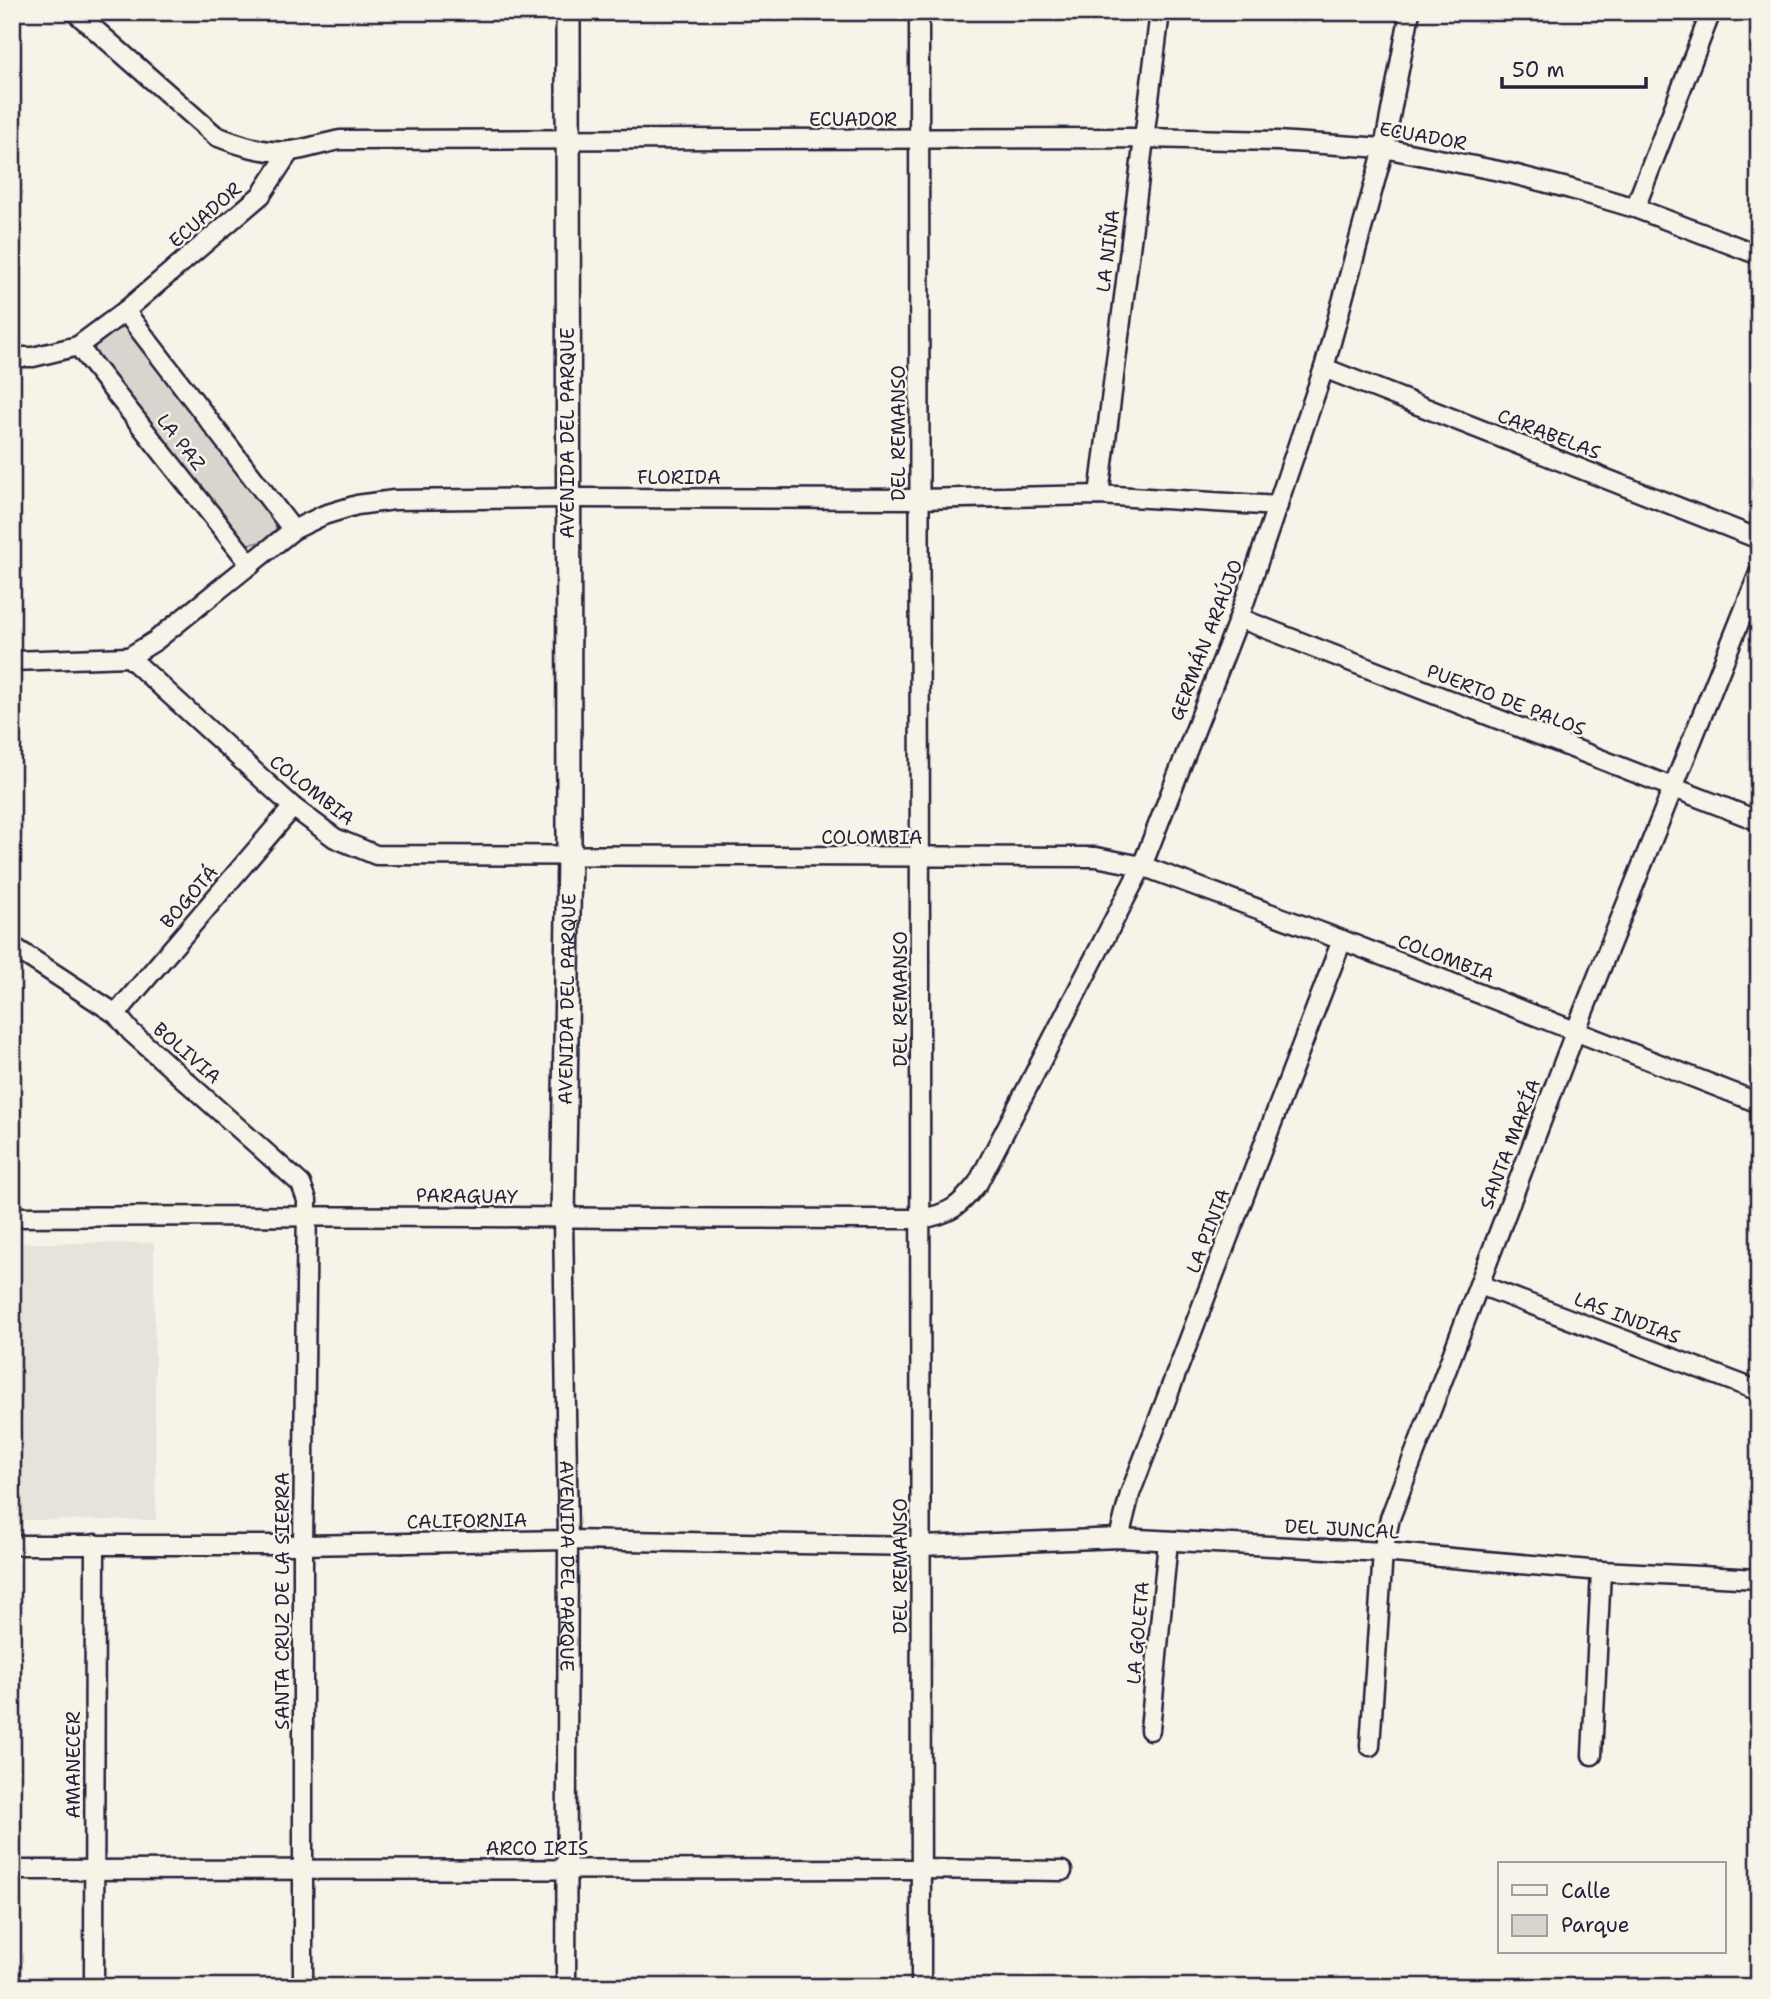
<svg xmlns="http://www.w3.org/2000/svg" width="1771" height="1999" viewBox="0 0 1771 1999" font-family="'Shantell Sans',sans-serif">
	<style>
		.built { fill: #e7e3db }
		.green { fill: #d8d5cf; stroke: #7d7c85; stroke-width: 2 }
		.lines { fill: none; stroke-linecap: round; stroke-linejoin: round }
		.minor-casing { stroke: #22223b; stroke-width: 23 }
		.tertiary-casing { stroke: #22223b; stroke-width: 28 }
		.minor { stroke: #f7f3e8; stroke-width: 18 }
		.tertiary { stroke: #f7f3e8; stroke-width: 23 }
		.labels { text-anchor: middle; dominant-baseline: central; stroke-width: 5; stroke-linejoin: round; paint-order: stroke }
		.street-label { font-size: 19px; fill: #22223b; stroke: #f7f3e8 }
	</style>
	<rect width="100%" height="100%" fill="#f7f3e8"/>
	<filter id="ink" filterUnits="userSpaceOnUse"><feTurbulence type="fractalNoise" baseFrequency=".0143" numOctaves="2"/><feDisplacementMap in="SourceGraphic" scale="14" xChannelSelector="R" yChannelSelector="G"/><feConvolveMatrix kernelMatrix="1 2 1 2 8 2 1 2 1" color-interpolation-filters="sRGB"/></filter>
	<g filter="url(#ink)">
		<!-- built -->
		<path class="built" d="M 12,1243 L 154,1243 L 156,1520 L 12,1520 Z"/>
		<!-- green -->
		<path class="green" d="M 116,327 L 128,327 L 275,519 L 276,529 C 267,540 260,544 246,544 L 94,353 L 95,344 Z"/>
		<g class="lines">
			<!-- minor casing -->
			<g class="minor-casing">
				<g id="minor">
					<path d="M 75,12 L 216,136 C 239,145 266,154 291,151 C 307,149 324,143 340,140 L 1143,138 L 1277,141 L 1384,148 L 1509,173 L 1571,189 L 1635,208 L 1759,255"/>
					<path d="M 919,12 L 921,1987"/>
					<path d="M 1635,208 L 1711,12"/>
					<path d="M 125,311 L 293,530"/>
					<path d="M 78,346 L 251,565"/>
					<path d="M 12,357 L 33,357 L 78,346 L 125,311 L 261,195 L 290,151"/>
					<path d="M 1324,368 L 1759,539"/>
					<path d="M 1099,495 L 1160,12"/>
					<path d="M 1239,618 L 1759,821"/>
					<path d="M 129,657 L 155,641 L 293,530 L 324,515 L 357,505 L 394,500 L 567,498 L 919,499 L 1099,495 L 1278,506"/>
					<path d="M 12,661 L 129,657 L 293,807 L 335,838 L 376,855 L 1096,857 L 1142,866 L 1342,940 L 1759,1103"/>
					<path d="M 12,946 L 116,1014 L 131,1032 L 301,1184 L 307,1200 L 303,1545 L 303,1987"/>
					<path d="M 116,1014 L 293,807"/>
					<path d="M 12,1217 C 315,1214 618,1219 920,1219 C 950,1214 959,1207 978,1183 L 1142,866 L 1239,618 L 1324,368 L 1384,148 L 1410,12"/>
					<path id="s1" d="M 563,1218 L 568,1540 L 566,1987"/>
					<path d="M 1480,1285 L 1759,1391"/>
					<path d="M 1119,1538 L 1130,1494 L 1342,940"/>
					<path d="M 12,1545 L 303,1545 L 568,1540 L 922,1546 L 1119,1538 L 1383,1552 L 1601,1571 L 1759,1579"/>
					<path d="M 1150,1730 L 1168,1541"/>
					<path d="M 1370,1746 L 1383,1552 L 1390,1518 L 1576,1030 L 1759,573"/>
					<path d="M 1592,1755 L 1601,1571"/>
					<path d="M 12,1870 L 921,1869 L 1062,1871"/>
					<path d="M 94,1987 L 95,1544"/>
				</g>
			</g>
			<!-- tertiary casing -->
			<g class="tertiary-casing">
				<g id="tertiary">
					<path id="s2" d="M 563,1218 L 569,855 L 568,12"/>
				</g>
			</g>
			<!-- minor -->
			<use href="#minor" class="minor"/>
			<!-- tertiary -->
			<use href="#tertiary" class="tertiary"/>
		</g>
	</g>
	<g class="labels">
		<!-- street labels -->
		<g class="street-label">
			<text x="853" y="119">ECUADOR</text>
			<text transform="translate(1423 136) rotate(10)">ECUADOR</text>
			<text transform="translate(205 215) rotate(-41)">ECUADOR</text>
			<text transform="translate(1108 251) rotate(-83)">LA NIÑA</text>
			<text transform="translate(567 433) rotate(-90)">AVENIDA DEL PARQUE</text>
			<text transform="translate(898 433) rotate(-90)">DEL REMANSO</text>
			<text transform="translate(1549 434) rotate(21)">CARABELAS</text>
			<text transform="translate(181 442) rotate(52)">LA PAZ</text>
			<text x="679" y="477">FLORIDA</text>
			<text transform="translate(1206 640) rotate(-69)">GERMÁN ARAÚJO</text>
			<text transform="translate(1506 700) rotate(21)">PUERTO DE PALOS</text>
			<text transform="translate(312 790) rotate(38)">COLOMBIA</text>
			<text x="872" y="837">COLOMBIA</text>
			<text transform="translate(189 897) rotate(-49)">BOGOTÁ</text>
			<text transform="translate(1446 958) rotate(21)">COLOMBIA</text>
			<text transform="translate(900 999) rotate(-90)">DEL REMANSO</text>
			<text stroke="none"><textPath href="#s2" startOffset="219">AVENIDA DEL PARQUE</textPath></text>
			<text transform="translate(187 1053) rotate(41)">BOLIVIA</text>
			<text transform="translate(1510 1144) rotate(-69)">SANTA MARÍA</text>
			<text transform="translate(467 1196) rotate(1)">PARAGUAY</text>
			<text transform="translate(1208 1231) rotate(-69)">LA PINTA</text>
			<text transform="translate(1627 1318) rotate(21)">LAS INDIAS</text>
			<text transform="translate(467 1521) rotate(-1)">CALIFORNIA</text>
			<text transform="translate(1342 1529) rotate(3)">DEL JUNCAL</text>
			<text stroke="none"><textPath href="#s1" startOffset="348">AVENIDA DEL PARQUE</textPath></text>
			<text transform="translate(900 1566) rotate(-90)">DEL REMANSO</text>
			<text transform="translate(282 1601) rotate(-90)">SANTA CRUZ DE LA SIERRA</text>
			<text transform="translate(1138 1633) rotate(-85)">LA GOLETA</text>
			<text transform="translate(73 1765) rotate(-90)">AMANECER</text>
			<text x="537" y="1848">ARCO IRIS</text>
		</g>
	</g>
	<!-- margin -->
	<rect width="1771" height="1999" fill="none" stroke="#f7f3e8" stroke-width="42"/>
	<rect x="21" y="21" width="1729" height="1957" fill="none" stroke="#22223b" stroke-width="2.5" filter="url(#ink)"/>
	<!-- legend -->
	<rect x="1498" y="1862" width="228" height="91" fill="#f7f3e8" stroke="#a29fa3" stroke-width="2"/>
	<rect x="1512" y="1885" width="35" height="10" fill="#f7f3e8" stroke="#a29fa3" stroke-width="2"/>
	<text x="1561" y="1898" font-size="21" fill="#22223b">Calle</text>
	<rect x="1512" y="1915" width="35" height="21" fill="#d8d5cf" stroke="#a29fa3" stroke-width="2"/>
	<text x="1561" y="1932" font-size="21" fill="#22223b">Parque</text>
	<!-- scale -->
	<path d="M1502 77v10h144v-10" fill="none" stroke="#22223b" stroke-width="3.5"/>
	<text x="1512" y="77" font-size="21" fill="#22223b" stroke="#f7f3e8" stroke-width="5" paint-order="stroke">50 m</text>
</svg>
